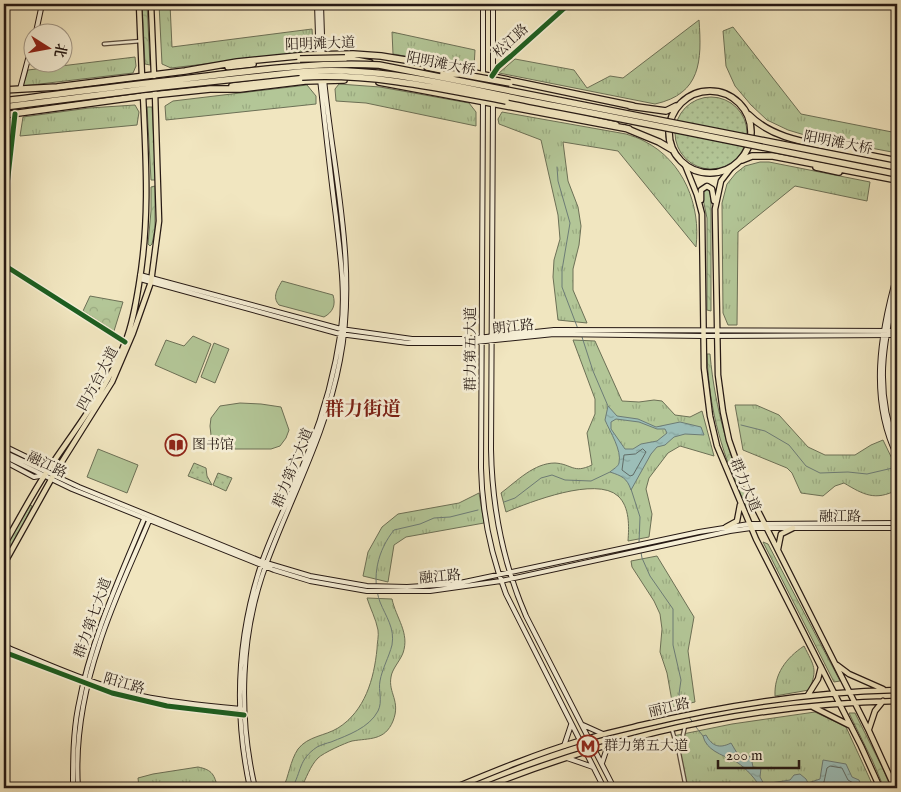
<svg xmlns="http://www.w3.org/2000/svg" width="901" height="792" viewBox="0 0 901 792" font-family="'IM FELL English','Noto Serif SC',serif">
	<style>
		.grass { fill: url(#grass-dots); stroke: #6c7056 }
		.forest { fill: url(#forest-crowns); stroke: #6c7056 }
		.park { fill: url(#park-tufts); stroke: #6c7056 }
		.garden { fill: #b3c697; stroke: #6c7056 }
		.water { fill: url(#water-ripples); stroke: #6d7c76; fill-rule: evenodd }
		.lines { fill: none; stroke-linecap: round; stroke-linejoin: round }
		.shore { stroke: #616c66; stroke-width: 1 }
		.stream { stroke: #6d7c76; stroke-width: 1 }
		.street-casing { stroke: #594c3f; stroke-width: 5 }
		.secondary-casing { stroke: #261914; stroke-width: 6 }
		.primary-casing { stroke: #261914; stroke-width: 7 }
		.highway-casing { stroke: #261914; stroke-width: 8 }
		.street { stroke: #f6efd6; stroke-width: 2.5 }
		.secondary { stroke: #f6efd6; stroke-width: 4 }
		.primary { stroke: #f1e6c0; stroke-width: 4.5 }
		.highway { stroke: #f1e6c0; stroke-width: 5.5 }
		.highway-bridge-casing { stroke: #261914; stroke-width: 8; stroke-linecap: butt }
		.highway-bridge { stroke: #f1e6c0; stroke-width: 5.5 }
		.cycleway-casing { stroke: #f6efd6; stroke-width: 8 }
		.cycleway { stroke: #1b5e20; stroke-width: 5 }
		.labels { text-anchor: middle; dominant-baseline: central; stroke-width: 5; stroke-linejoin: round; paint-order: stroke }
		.street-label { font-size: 14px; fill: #261914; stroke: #f6efd6 }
		.poi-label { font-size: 14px; fill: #261914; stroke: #f6efd6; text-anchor: start }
		.district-label { font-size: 19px; font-weight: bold; fill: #7a1f14; stroke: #f6efd6 }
	</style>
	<defs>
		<pattern id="grass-dots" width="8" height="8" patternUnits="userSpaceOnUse" patternTransform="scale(1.25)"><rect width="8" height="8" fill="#b3c697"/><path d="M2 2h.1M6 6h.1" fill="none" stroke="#9aaa81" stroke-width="1.8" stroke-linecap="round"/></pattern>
		<pattern id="forest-crowns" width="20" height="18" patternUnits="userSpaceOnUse" patternTransform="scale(1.25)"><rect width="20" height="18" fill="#b3c697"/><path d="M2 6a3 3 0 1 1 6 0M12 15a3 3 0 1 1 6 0" fill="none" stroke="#9aaa81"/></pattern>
		<pattern id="park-tufts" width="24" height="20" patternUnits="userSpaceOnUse" patternTransform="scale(1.25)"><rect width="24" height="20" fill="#b3c697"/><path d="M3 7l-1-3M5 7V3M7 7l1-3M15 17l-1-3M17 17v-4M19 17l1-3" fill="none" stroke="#9aaa81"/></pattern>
		<pattern id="water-ripples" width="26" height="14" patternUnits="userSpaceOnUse" patternTransform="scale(1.25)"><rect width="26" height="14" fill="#9cbeb8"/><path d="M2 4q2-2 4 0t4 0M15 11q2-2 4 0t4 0" fill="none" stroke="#86a39d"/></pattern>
	</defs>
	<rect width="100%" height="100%" fill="#f1e6c0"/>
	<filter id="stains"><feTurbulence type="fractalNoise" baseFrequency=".004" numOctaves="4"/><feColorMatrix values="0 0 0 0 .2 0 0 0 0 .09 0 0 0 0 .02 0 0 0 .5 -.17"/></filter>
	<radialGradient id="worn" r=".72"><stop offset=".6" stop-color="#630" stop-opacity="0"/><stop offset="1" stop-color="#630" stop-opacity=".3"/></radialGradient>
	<!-- grass -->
	<path class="grass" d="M675 133a36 36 0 1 1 72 0a36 36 0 1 1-72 0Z
		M 194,463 L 206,468 L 207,476 L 212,485 L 188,476 Z
		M 218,473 L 232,478 L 226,491 L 213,485 Z"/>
	<!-- forest -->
	<path class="forest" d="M 142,4 L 147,4 L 150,65 L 145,64 Z
		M 147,107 L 152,107 L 156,180 L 151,180 Z
		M 155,186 L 155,229 L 152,244 L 150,246 L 148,244 L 151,211 L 151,187 Z
		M 705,188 L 710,192 L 711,199 L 711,311 L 707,310 L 707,218 L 702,194 L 703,190 Z
		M 90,296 L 123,302 L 114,331 L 83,311 Z
		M 707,354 L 710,354 C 715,411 730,457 751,510 L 747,509 C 723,456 709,413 707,354 Z
		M 30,505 L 32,506 L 20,532 L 4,559 L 4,548 Z
		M 763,542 L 768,544 L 840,681 L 834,682 Z
		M 849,713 L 855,713 L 883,769 L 891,788 L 884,788 L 873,762 Z"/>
	<!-- park -->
	<path class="park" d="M 159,4 L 170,4 L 172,47 L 312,29 L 313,45 L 307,52 L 171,68 L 162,64 Z
		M 699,20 C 702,61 701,94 655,104 L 499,73 L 515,59 L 574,70 L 587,88 L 610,76 L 623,78 Z
		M 733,27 L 801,114 L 897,133 L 897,153 L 808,136 L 788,130 L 767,120 L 751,105 L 735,86 L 726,66 L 723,31 Z
		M 392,32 L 475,50 L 474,68 L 393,54 Z
		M 135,57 L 136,66 L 133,73 L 23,86 L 28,70 Z
		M 339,84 L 380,87 L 469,103 L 476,112 L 476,126 L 366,103 L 336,101 L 335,89 Z
		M 307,85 L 316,96 L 316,104 L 166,120 L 165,106 L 173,101 Z
		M 135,105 L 139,112 L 137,125 L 20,136 L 23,117 L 89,108 Z
		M 502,112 L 626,134 C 632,136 639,138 644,141 C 684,161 701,206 696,247 L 618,151 L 563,142 L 568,181 L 578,207 L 581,226 L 579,245 L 573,269 L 573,290 L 587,323 L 558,320 L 553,277 L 554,260 L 560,239 L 558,215 L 541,140 L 499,124 L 498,119 Z
		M 760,162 L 769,162 L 870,182 L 867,201 L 795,186 L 738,232 L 737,325 L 728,325 L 723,313 L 722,203 L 727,184 L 736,173 L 745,166 Z
		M 573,340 L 595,341 L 622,401 L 639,402 L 654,400 L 662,401 L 675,415 L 690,417 L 702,411 L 714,456 L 680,446 L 668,453 L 649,478 L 646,489 L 652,514 L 649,537 L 628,541 C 629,527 630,507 618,496 C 596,476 530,502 506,512 L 501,493 C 517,481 534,463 555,463 C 572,464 573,474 592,465 L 587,433 L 595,414 L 595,399 Z
		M 735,405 L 756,405 L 779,415 L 808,447 L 825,455 L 855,455 L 871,445 L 883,440 L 897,469 L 897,490 C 875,501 864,495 844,483 L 835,486 L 823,496 L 801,493 L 792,473 L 787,468 L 743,450 Z
		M 479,493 L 484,523 L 406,537 L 394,545 L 388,582 L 363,576 L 368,552 L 382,527 L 398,514 L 459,503 Z
		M 657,556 L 694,617 L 688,651 L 695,702 L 673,707 L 667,673 L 660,652 L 662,629 L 660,614 L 654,601 L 632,567 L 631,561 Z
		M 367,598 L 392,599 C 396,618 410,633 403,653 C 400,661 392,669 391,677 C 388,693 401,701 393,721 C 385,741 369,738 352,741 C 345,743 323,753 318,758 C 310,766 306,779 301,788 L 283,788 C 289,776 290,761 298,749 C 308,736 325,736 338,728 C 365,711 374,679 377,649 C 377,643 379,636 378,630 C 376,619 370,608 367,598 Z
		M 804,646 C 814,666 818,669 809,690 L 775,696 C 774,674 786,658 804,646 Z
		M 815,712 L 846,727 L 874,788 L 688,788 L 673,736 L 732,724 Z
		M 198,767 C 213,770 214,775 218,788 L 139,788 L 138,778 L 153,774 Z"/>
	<!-- garden -->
	<path class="garden" d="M 282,281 L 333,295 C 336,305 333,312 324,317 L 279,305 C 272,297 277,290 282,281 Z
		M 193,336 L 211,344 L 196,383 L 155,365 L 166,340 L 184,346 Z
		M 214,343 L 229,349 L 215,383 L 201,377 Z
		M 240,403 L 261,404 L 281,407 L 289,430 L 286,438 L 280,446 L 271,449 L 234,449 L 225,448 L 217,444 L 211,435 L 210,426 L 211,418 L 220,406 Z
		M 98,449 L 138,465 L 127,493 L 87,477 Z"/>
	<!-- water -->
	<path class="water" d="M 608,406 L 617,416 L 638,419 L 656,427 L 680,422 L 701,427 L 704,435 L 685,434 L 674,437 L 665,445 L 657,447 L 651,454 L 631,490 C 627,478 622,476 610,472 C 613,469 618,467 619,463 C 622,450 610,432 605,420 ZM 616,419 L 639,422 L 657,429 L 665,429 L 667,433 L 657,441 L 641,444 L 633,449 L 625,449 L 611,429 L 611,422 Z
		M 706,735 C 712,746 719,749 731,743 L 737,753 L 751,757 L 753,767 L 761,768 L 760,777 L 764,784 L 790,780 L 794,775 L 800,774 L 806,779 L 808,783 L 820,779 L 823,760 L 846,764 L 852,777 L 859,780 L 862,788 L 757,788 L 759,785 C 753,776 743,765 733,760 C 722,755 706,750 703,736 Z"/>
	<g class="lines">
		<!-- shore -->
		<path class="shore" d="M 643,449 L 646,452 L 633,475 L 630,476 L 622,470 L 624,455 L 635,454 Z
			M 806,788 L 824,782 L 827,768 L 830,766 L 842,768 L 848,780 L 855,784 L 857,788"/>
		<!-- stream -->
		<path class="stream" d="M 557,167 L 558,181 L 570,223 L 562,270 L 562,287 L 578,329
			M 582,337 L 593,371 L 608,406
			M 741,425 L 765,431 L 789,445 L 806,466 L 820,473 L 848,472 L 867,474 L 897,467
			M 631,489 L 640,517 L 639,543
			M 504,502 L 515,498 L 541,478 L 552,475 L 565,480 L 591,481 L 610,472
			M 640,547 L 642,558 L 650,576 L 673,609 L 673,645 L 681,680 L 679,694 L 682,707 L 686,713
			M 689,717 L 694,724
			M 696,727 L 703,736
			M 292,788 C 302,771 298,760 317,747 C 321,745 327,743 331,742 C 348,735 369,728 378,711 C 383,701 378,691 380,681 C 382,669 389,657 392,645 C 395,628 386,617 380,602 C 371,577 378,550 394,530 L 420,524 L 434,518 L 450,517 L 478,510"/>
		<!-- street casing -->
		<g class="street-casing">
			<path id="street" d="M 104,44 L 141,41
				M 493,75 L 498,67 L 511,56 L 569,4
				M 672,730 L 679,753 L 685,726
				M 679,753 L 686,788"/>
		</g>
		<!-- secondary casing -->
		<g class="secondary-casing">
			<path id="secondary" d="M 317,4 L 319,67
				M 321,4 L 323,67
				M 483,4 L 483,87
				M 493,4 L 493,90
				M 703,5 L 897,7
				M 36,32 L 42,4
				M 20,89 L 32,44
				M 483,99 L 481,468 C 482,511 491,555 506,594 L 604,788
				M 493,102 L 491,449 C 492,507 503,563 526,616 L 614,788
				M 4,212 L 15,114
				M 4,265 L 125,342
				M 897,274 C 880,334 869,399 897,456
				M 140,275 L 341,329 L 412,339 L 467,339 L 554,330 L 897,331
				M 140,279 L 340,334 L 408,343 L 466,343 L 554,334 L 703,336 L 897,335
				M 897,286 C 883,343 874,391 897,448
				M 4,446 L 37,462 L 43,470
				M 4,452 L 79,487 L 263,562 L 310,576 L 367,586 L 407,587 L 455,584 L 699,532 L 749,524 L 897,523
				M 4,456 L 72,489 L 274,570 L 310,581 L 367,591 L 430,591 L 501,581 L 730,531 L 751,528 L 897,528
				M 4,461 L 34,477 L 40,476
				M 4,646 C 49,665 94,685 142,696 C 174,703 208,706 241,709
				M 4,652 L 112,693 L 167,706 L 242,715
				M 583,725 L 603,734
				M 564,746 L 571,725
				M 567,758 L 593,767
				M 602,763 L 608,745
				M 73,788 C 73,762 73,734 78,708 C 90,642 118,581 144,519
				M 78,788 C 75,741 84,690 99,645 C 112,603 132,562 149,521
				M 250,788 C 234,714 237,638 261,565 C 274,526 295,489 309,450 C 324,412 335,371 341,330 C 346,293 340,254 336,217 C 330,171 325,125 320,79
				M 255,788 C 238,715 240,633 267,562 C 292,495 327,431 340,360 C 358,267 333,172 324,79"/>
		</g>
		<!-- primary casing -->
		<g class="primary-casing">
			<path id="primary" d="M 139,4 L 142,77
				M 151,4 L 154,76
				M 685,165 L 697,195 L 702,214 L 704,368 L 710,416 L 717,446 L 756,539 L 861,746 L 880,788
				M 731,168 L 721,181 L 715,209 L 718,375 L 723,412 L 729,440 L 737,463 L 751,497 L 869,731 L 895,788
				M 701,200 L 701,190 L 707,186 L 712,189 L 714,201
				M 726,527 L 737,521 L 740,505
				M 4,545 C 18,521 31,496 46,473 C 75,429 108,389 126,340 C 133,322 136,303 139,284 C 150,219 146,160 143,95
				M 778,549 L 781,534 L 793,528
				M 4,564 L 53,476 L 112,382 L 133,333 L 151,282 L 159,221 L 155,93
				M 837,665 L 849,674 L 883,689
				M 808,695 L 818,679 L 821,667
				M 813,707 L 851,726
				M 869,729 L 875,711 L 883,701
				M 454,788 C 495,771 536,754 579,741 C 599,735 621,730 642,725 C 726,705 811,692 897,690
				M 483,788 C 615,735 756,704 897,701"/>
		</g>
		<!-- highway casing -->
		<g class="highway-casing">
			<path id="highway" d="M 345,58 L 370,63
				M 228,67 L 253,64
				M 427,67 L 452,72
				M 379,82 L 629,129
				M 232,86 L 302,77
				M 4,90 L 57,87 L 185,71 L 237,62 L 307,55 L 353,54 L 381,56 L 436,65 L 633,106
				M669 132a41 41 0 1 1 82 0a41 41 0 1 1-82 0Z
				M 506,101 L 616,125
				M 630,106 L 666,111 L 676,106
				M 4,115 L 143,96 L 210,89 L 240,89 L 305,81 L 344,80
				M 749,115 C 771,137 803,142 833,148 C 854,152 876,157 897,161
				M 625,128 L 659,142 L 671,149
				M 742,160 L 752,156 L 773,156 L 897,180
				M 816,167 L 839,172"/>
		</g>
		<!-- street -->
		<use href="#street" class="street"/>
		<!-- secondary -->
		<use href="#secondary" class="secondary"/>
		<!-- primary -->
		<use href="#primary" class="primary"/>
		<!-- highway -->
		<use href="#highway" class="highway"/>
		<!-- highway-bridge casing -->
		<g class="highway-bridge-casing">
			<path id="highway-bridge" d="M 300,59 L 345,58
				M 443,74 L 460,74 L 510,83
				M 302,77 C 371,73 439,88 506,101
				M 4,101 C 72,92 140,84 208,76 C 265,69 322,62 379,65 L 897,167
				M 4,107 L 161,87 L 300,72 C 378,65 453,86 529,101 C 652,124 774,150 897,174"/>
		</g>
		<!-- highway-bridge -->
		<use href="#highway-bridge" class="highway-bridge"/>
		<!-- cycleway casing -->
		<g class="cycleway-casing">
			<path id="cycleway" d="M 492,76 L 498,67 L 511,56 L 569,4
				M 4,212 L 15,114
				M 4,265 L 125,342
				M 4,652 L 112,693 L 167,706 L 244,715"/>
		</g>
		<!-- cycleway -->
		<use href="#cycleway" class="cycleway"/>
	</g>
	<!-- icons -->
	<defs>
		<g id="library-ring" transform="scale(1.125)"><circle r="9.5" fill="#f6efd6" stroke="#8f2418" stroke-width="1.5"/><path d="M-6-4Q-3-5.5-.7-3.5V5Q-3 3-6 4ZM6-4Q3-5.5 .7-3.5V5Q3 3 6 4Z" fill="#8f2418"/></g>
		<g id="metro-ring" transform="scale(1.125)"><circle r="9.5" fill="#f6efd6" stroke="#8f2418" stroke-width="1.5"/><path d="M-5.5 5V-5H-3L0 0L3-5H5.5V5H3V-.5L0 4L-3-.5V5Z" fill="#8f2418"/></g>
	</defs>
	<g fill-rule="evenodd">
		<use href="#library-ring" x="176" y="445"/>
		<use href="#metro-ring" x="588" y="746"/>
	</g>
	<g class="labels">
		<!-- street labels -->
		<g class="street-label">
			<text transform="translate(511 41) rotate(-43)">松江路</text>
			<text transform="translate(320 44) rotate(-2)">阳明滩大道</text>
			<text transform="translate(441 64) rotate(11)">阳明滩大桥</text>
			<text transform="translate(838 143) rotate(11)">阳明滩大桥</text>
			<text transform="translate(513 327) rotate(-6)">朗江路</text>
			<text transform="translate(471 349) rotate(-90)">群力第五大道</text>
			<text transform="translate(98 379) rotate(-62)">四方台大道</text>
			<text transform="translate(47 465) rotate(26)">融江路</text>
			<text transform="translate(293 468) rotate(-68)">群力第六大道</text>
			<text transform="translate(745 485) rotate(67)">群力大道</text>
			<text x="840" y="517">融江路</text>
			<text transform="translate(440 577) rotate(-5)">融江路</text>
			<text transform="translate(93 618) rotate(-70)">群力第七大道</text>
			<text transform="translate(124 684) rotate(16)">阳江路</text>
			<text transform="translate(669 708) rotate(-13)">丽江路</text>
		</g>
		<!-- poi labels -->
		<g class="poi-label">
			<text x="192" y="445">图书馆</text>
			<text x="604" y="746">群力第五大道</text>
		</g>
		<!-- district labels -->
		<g class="district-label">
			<text x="363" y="410">群力街道</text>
		</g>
	</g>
	<!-- margin -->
	<rect width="901" height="792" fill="none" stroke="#f1e6c0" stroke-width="20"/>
	<rect x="5" y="5" width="891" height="782" fill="none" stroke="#261914" stroke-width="2.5"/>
	<rect x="10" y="10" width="881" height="772" fill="none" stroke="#261914"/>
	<!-- north arrow -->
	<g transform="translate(48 48) rotate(101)"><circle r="24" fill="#f6efd6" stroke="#a39988"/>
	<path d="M0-4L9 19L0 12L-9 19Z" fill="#8f2418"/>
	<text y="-8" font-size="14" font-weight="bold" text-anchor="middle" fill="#261914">北</text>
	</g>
	<!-- scale -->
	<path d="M718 760v8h81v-8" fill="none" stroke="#261914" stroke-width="2.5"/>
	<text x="726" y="760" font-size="15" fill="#261914" stroke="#f6efd6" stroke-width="4" paint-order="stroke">200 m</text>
	<rect width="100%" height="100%" filter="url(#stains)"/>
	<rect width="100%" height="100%" fill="url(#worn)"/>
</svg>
